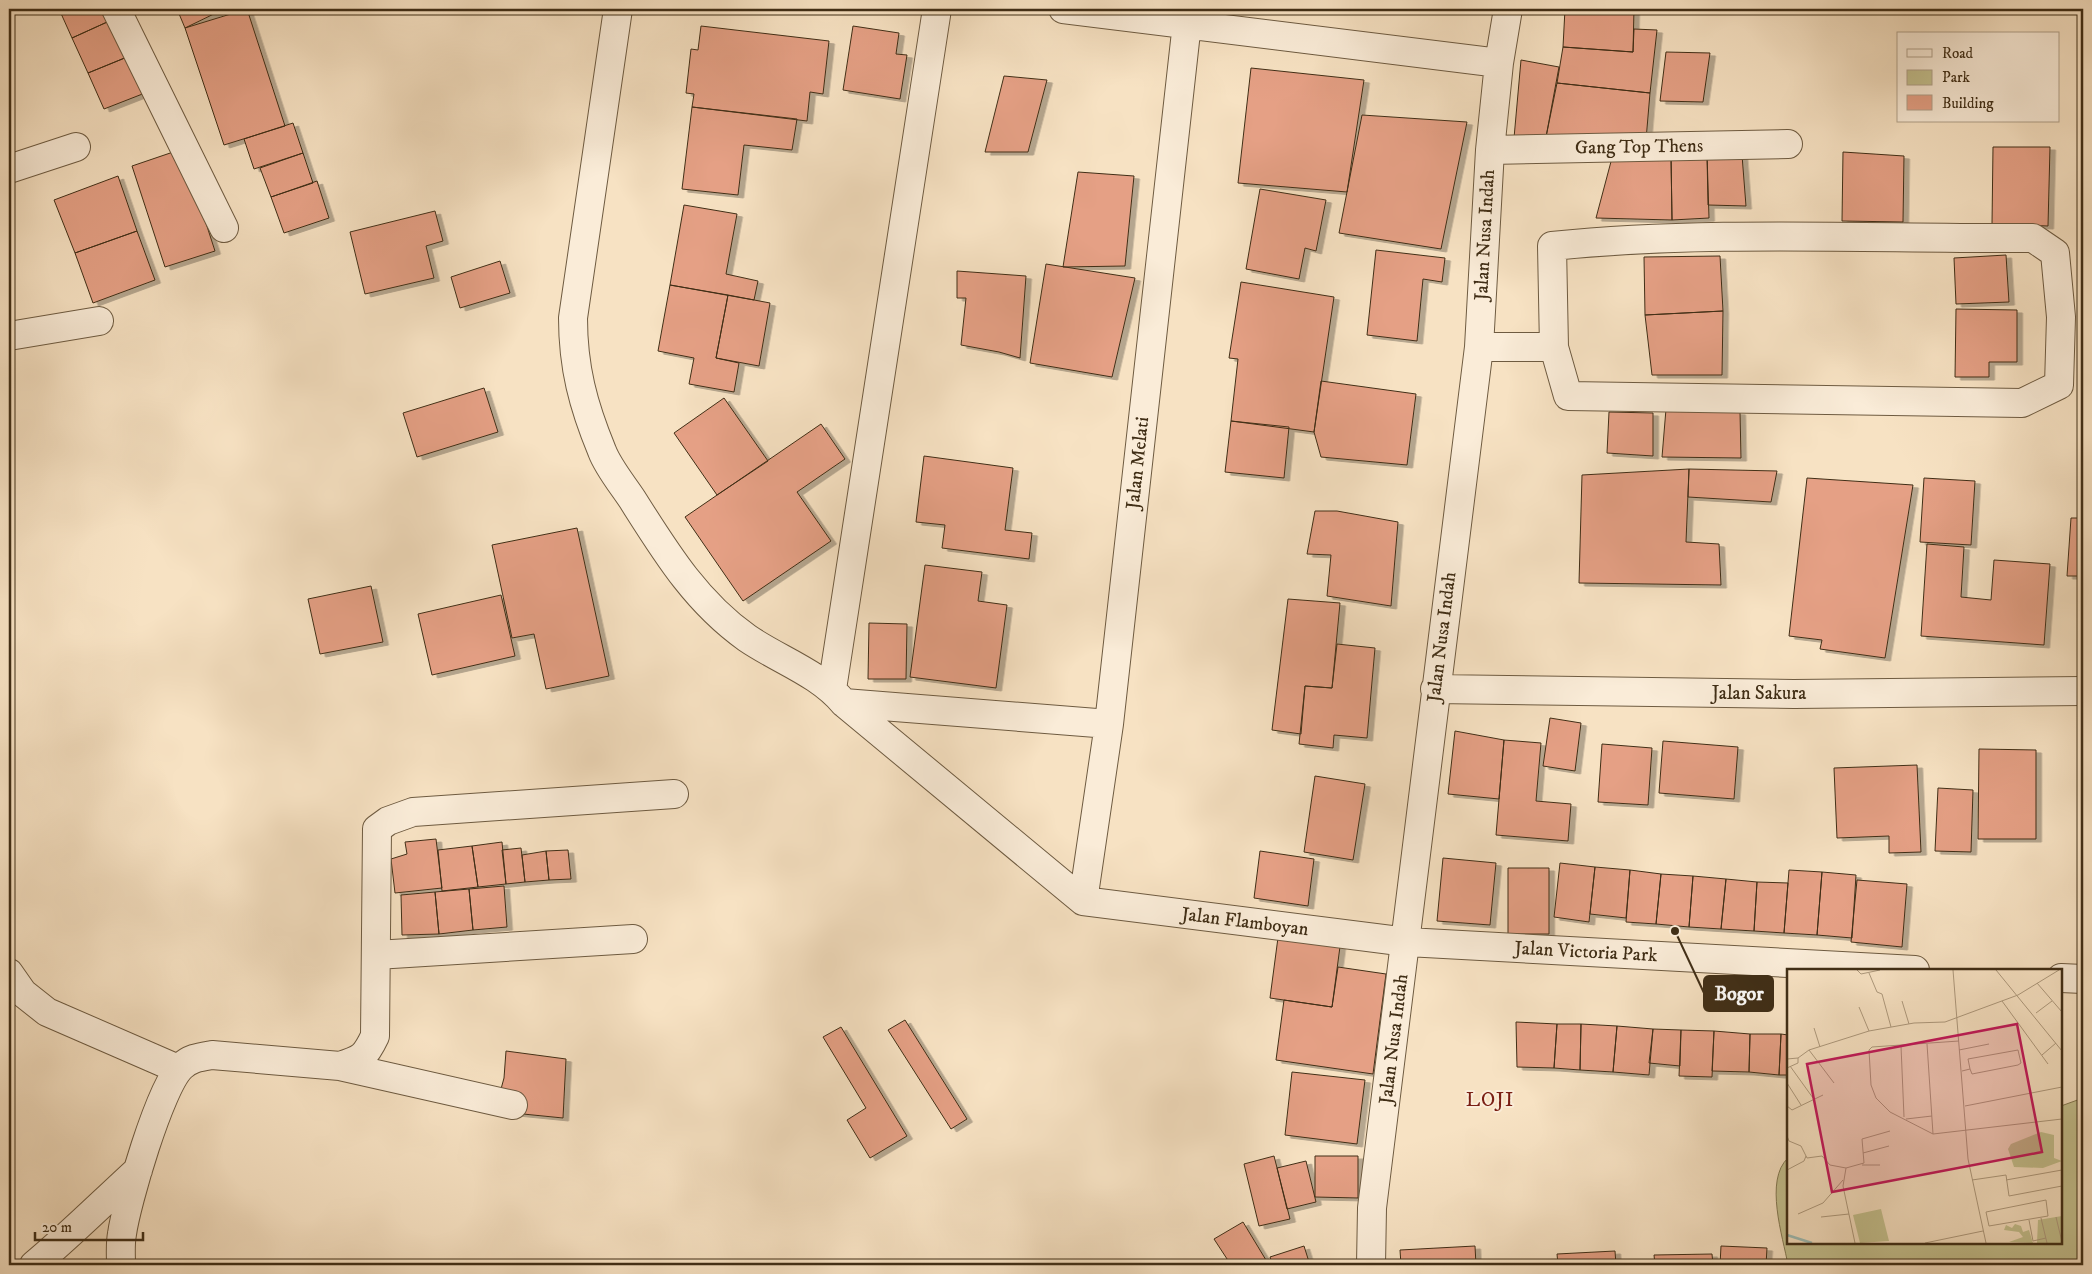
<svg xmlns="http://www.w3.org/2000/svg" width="2092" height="1274" viewBox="0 0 2092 1274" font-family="'IM FELL DW Pica',serif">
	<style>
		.green { fill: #c4c18f; stroke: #827852 }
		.building { fill: #e5a085; stroke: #402e16; filter: url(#shadow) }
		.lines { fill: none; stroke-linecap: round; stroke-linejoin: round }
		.minor-casing { stroke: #6e5b41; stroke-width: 30 }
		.minor { stroke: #faecd8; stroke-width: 28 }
		.labels { text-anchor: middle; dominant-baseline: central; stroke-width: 4; stroke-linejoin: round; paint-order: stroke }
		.street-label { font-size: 19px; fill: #402e16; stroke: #faecd8 }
		.neighbourhood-label { font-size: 20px; letter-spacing: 1px; fill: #7a1f14; stroke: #faecd8 }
		.inset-river { fill: none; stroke: #9dbdb6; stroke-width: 2.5 }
		.inset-road { fill: none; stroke: #ae9a7e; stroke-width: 1 }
		.view { fill: #c2185b; fill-opacity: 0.15; stroke: #c2185b; stroke-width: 2.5 }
		.inset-edge { fill: none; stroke: #402e16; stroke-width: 2.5 }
		.leader { fill: none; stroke: #402e16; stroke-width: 2 }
		.callout-dot { fill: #402e16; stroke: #faecd8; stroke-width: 2 }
		.callout { fill: #402e16; stroke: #402e16; stroke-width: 2 }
		.callout-label { font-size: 20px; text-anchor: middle; font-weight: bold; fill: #fff }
	</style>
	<defs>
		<filter id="shadow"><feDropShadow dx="5.5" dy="3" stdDeviation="0" flood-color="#0004"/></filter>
	</defs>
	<rect width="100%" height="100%" fill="#f7e2c3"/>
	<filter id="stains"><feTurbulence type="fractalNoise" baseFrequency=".004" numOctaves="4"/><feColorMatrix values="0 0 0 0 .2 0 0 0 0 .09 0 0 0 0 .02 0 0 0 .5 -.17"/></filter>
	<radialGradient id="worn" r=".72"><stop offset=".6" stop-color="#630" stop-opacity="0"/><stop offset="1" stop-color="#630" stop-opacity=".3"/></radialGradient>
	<!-- green -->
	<path class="green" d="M 2083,1098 L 2083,1265 L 1788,1265 C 1783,1237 1764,1180 1788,1158 L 1788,1243 L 2061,1243 L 2061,1106 Z"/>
	<!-- building -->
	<path class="building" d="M 59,9 L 112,9 L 116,18 L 72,38 Z
		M 177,9 L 222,9 L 222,10 L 185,28 Z
		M 247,9 L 285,126 L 224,145 L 185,28 Z
		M 1565,9 L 1634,9 L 1633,52 L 1563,47 Z
		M 116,18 L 132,55 L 88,73 L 72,38 Z
		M 701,26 L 829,41 L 823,94 L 810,92 L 807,121 L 692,107 L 694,94 L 686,93 L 691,49 L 698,50 Z
		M 853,26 L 899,33 L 896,54 L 907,55 L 900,99 L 843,90 Z
		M 1634,29 L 1657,30 L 1650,93 L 1557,83 L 1563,47 L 1633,52 Z
		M 1666,52 L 1710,53 L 1703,102 L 1660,101 Z
		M 132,55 L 145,93 L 104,109 L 88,73 Z
		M 1521,60 L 1559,67 L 1546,137 L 1514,138 Z
		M 1251,68 L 1364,80 L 1347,192 L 1238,183 Z
		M 1004,76 L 1047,80 L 1028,152 L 985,152 Z
		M 1557,83 L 1650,93 L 1646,140 L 1546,137 Z
		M 692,107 L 797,119 L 792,150 L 744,145 L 738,195 L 682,189 Z
		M 1362,115 L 1467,122 L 1441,249 L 1339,233 Z
		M 293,123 L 303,153 L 254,169 L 244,139 Z
		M 1993,147 L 2050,147 L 2048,226 L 1992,224 Z
		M 182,149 L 215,251 L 165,267 L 132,166 Z
		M 1843,152 L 1904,156 L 1903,222 L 1842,221 Z
		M 303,153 L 313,183 L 271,197 L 260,168 Z
		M 1613,154 L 1671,155 L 1672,220 L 1596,218 Z
		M 1707,154 L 1709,218 L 1672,220 L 1671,155 Z
		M 1707,154 L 1742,155 L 1746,206 L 1708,205 Z
		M 1078,172 L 1134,176 L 1125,266 L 1063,267 Z
		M 118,176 L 137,231 L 75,253 L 54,200 Z
		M 317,181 L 329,218 L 284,233 L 271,197 Z
		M 1260,189 L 1326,200 L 1316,251 L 1305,248 L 1299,279 L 1246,269 Z
		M 684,205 L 737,214 L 726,274 L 758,281 L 754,300 L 670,285 Z
		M 435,211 L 443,241 L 426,246 L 434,278 L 365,294 L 350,232 Z
		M 137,231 L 155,280 L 93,303 L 75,253 Z
		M 1376,250 L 1445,258 L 1442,282 L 1423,279 L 1417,341 L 1367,335 Z
		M 2006,255 L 2009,302 L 1956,304 L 1954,258 Z
		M 1720,256 L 1723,311 L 1645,315 L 1644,257 Z
		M 500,261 L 510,293 L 460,308 L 451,277 Z
		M 1046,264 L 1135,278 L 1112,377 L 1030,363 Z
		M 957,271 L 1026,276 L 1020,358 L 999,352 L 961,345 L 966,298 L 957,298 Z
		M 1241,282 L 1334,297 L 1314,432 L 1231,421 L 1238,359 L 1229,358 Z
		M 670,285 L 728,295 L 716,358 L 739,363 L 734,392 L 689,384 L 694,358 L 658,351 Z
		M 728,295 L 770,303 L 759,366 L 716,358 Z
		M 1956,309 L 2017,310 L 2017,362 L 1989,362 L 1989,377 L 1955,377 Z
		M 1723,311 L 1722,375 L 1652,375 L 1645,315 Z
		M 1321,381 L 1416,394 L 1407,465 L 1321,457 L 1314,432 Z
		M 484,388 L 498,432 L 417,457 L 403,413 Z
		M 724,398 L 768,461 L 717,495 L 674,433 Z
		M 1666,409 L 1740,412 L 1741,458 L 1662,457 Z
		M 1609,412 L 1653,413 L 1653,456 L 1607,453 Z
		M 1231,421 L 1289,427 L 1284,478 L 1225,472 Z
		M 821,424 L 845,459 L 797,492 L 831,541 L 743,601 L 685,517 Z
		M 924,456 L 1013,468 L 1005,530 L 1032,533 L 1029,559 L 942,548 L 945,525 L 916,522 Z
		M 1689,469 L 1686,542 L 1719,544 L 1721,585 L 1579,583 L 1582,475 Z
		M 1689,469 L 1777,471 L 1771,502 L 1688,497 Z
		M 1807,478 L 1913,485 L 1885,658 L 1820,649 L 1822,640 L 1789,636 Z
		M 1924,478 L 1975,481 L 1971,545 L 1920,542 Z
		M 1315,511 L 1337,511 L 1398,522 L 1391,606 L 1327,596 L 1331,555 L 1307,554 Z
		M 2071,518 L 2083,518 L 2083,576 L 2067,576 Z
		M 577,528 L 609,676 L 546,689 L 534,634 L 512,638 L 492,545 Z
		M 1927,544 L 1964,547 L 1961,597 L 1991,600 L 1994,560 L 2050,564 L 2044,645 L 1921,636 Z
		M 925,565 L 982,572 L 978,601 L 1007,605 L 996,688 L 910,677 Z
		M 371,586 L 383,642 L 320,654 L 308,599 Z
		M 501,595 L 515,656 L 432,675 L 418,614 Z
		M 1288,599 L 1340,603 L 1332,688 L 1305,686 L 1301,734 L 1272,730 Z
		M 869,623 L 907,624 L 906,679 L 868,679 Z
		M 1337,644 L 1375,648 L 1367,738 L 1334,735 L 1333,748 L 1299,744 L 1305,686 L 1332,688 Z
		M 1550,718 L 1581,723 L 1575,771 L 1543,766 Z
		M 1455,731 L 1504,740 L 1499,799 L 1448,794 Z
		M 1504,740 L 1541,743 L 1536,801 L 1571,804 L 1568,841 L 1496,835 Z
		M 1663,741 L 1738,747 L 1734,799 L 1659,793 Z
		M 1602,744 L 1652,748 L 1648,805 L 1598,802 Z
		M 1979,749 L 2036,750 L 2036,839 L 1978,839 Z
		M 1917,765 L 1921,852 L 1889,853 L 1889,836 L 1837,838 L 1834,768 Z
		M 1315,776 L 1365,784 L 1353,860 L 1304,852 Z
		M 1938,788 L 1973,790 L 1971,852 L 1935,851 Z
		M 436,839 L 442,888 L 395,893 L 391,859 L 407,854 L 405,842 Z
		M 502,842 L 506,884 L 478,887 L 472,846 Z
		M 472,846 L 478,887 L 442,891 L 438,850 Z
		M 521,848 L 525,882 L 506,884 L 502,850 Z
		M 568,850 L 571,879 L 549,880 L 546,851 Z
		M 546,851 L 549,880 L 525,882 L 522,855 Z
		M 1260,851 L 1314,859 L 1308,906 L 1254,898 Z
		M 1443,858 L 1496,863 L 1490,925 L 1437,921 Z
		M 1560,863 L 1595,867 L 1589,922 L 1554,917 Z
		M 1595,867 L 1630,870 L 1626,918 L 1590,914 Z
		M 1508,868 L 1549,868 L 1549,934 L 1508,934 Z
		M 1630,870 L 1661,874 L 1656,924 L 1626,922 Z
		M 1789,870 L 1822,872 L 1817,935 L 1784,933 Z
		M 1822,872 L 1856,875 L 1852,938 L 1817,935 Z
		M 1661,874 L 1693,876 L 1689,927 L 1656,924 Z
		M 1693,876 L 1726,879 L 1721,929 L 1689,927 Z
		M 1726,879 L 1757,882 L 1754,931 L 1721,929 Z
		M 1857,880 L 1907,884 L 1902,947 L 1851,942 Z
		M 1757,882 L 1788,883 L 1784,933 L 1754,931 Z
		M 504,886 L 507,927 L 473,930 L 469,889 Z
		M 469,889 L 473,930 L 439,934 L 435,892 Z
		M 435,892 L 439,934 L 402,935 L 401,895 Z
		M 1279,930 L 1341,939 L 1332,1007 L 1270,998 Z
		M 1338,967 L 1386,974 L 1373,1074 L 1276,1060 L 1284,1000 L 1332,1007 Z
		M 905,1020 L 967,1119 L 951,1129 L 888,1030 Z
		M 1516,1022 L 1557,1024 L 1554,1068 L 1517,1067 Z
		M 1557,1024 L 1581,1024 L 1580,1070 L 1554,1068 Z
		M 1581,1024 L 1617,1026 L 1613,1072 L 1580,1070 Z
		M 1617,1026 L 1653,1029 L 1649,1075 L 1613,1072 Z
		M 841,1027 L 907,1136 L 870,1158 L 847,1120 L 866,1108 L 823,1037 Z
		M 1653,1029 L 1681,1030 L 1680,1066 L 1649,1063 Z
		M 1681,1030 L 1714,1031 L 1712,1077 L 1679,1076 Z
		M 1714,1031 L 1750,1034 L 1749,1072 L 1712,1071 Z
		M 1750,1034 L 1781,1034 L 1779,1075 L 1749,1072 Z
		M 1781,1034 L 1788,1035 L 1788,1075 L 1779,1075 Z
		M 506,1051 L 566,1059 L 563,1118 L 513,1113 L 498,1100 L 504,1078 Z
		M 1292,1072 L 1365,1080 L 1357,1144 L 1285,1135 Z
		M 1274,1156 L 1290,1219 L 1259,1226 L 1244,1164 Z
		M 1315,1156 L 1358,1156 L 1358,1198 L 1315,1197 Z
		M 1306,1161 L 1316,1202 L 1287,1209 L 1277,1168 Z
		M 1243,1222 L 1269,1265 L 1231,1265 L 1214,1239 Z
		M 1304,1246 L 1310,1265 L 1273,1265 L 1270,1257 Z
		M 1475,1246 L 1476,1265 L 1401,1265 L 1400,1250 Z
		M 1721,1246 L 1767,1248 L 1766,1265 L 1720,1265 Z
		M 1615,1251 L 1616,1265 L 1558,1265 L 1557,1254 Z
		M 1712,1254 L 1713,1265 L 1655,1265 L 1654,1255 Z"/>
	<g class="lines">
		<!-- minor casing -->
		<g class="minor-casing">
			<path id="minor" d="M 116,9 L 224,228
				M 618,9 L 573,318 C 573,367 583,405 602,451 C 608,467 622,484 632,499 C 665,551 695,601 747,638 C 779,660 819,673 844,703 L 1083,901
				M 1063,9 L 1499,63
				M 1490,150 L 1788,144
				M 9,169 L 76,147
				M 9,336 L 99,321
				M 1479,347 L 1554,347 L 1568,396 L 2022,403 L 2059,385 L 2061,317 L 2055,253 L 2033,238 C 1873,239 1711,230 1552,246 L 1554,347
				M 832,689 L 937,9
				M 1435,689 L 1794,694 L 2083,691
				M 844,703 L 1109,724
				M 1083,901 L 1109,724 L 1187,23
				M 1083,901 L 1407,942 L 1915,970
				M 376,955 L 633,939
				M 9,973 L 23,993 L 47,1012 L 178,1069
				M 2061,978 L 2083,979
				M 340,1066 L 513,1105
				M 34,1265 C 70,1235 103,1202 138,1170
				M 121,1265 C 121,1255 120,1244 122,1234 C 126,1204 160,1087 181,1067 C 190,1058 200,1057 212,1055 L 340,1066 C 362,1059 365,1057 375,1036 L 377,829 L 388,821 L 413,812 L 674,794
				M 1371,1265 L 1372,1208 L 1479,347 L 1490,150 L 1499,63 L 1508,9"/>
		</g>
		<!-- minor -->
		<use href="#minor" class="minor"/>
	</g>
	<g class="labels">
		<!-- street labels -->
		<g class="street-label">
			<text transform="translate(1639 147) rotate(-1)">Gang Top Thens</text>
			<text transform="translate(1485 235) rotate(-87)">Jalan Nusa Indah</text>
			<text transform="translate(1138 463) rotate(-84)">Jalan Melati</text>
			<text transform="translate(1442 637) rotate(-83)">Jalan Nusa Indah</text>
			<text x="1759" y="693">Jalan Sakura</text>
			<text transform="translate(1245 922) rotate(7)">Jalan Flamboyan</text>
			<text transform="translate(1586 952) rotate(3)">Jalan Victoria Park</text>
			<text transform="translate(1394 1039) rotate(-83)">Jalan Nusa Indah</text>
		</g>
		<!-- neighbourhood labels -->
		<g class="neighbourhood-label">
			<text x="1490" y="1100">LOJI</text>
		</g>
	</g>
	<!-- overview -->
	<g transform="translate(1787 969)">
		<rect width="275" height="275" fill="#f7e2c3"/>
		<path d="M 254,163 L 267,166 L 267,189 L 275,192 L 256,199 L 227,198 L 221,180 L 224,175 ZM 94,240 L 102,272 L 73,274 L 66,246 ZM 275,247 L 275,274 L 250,274 L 251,251 ZM 228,255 L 234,257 L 236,263 L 242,261 L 246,274 L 222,273 L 236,268 L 232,263 L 217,261 L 219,256 L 225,259 Z" fill="#c4c18f"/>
		<path class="inset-river" d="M 0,266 L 25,274"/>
		<path class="inset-road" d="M 70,1 L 74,5 L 93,1M 166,1 L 181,190 L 199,274M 209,1 L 275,82M 82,4 L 90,23 L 95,25 L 104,58M 250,14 L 275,43M 115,32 L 122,55M 215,32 L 261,95M 72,38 L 82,62M 249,44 L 265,32M 27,59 L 33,78M 140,75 L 146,165M 114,77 L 117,148M 22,81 L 47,114M 172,81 L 202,75M 255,86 L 269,74M 0,90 L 11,89 L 22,81 L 82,62 L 127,54 L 158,53 L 231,26 L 272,1M 3,97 L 26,129M 0,99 L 11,94 L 11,89M 175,102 L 183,100 L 185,105 L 231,96 L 234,94 L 231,81 L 181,90 L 183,100M 0,114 L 14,136M 0,137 L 5,141 L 36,126M 178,137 L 275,118M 119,150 L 145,147M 146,165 L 103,143 L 89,129 L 84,116 L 82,81 L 85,78 L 172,72M 146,165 L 275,150M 0,167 L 2,172 L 14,177 L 20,189 L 35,187 L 43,196 L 59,199M 76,184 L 102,177M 75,196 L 93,196M 0,201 L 17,192 L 19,187M 185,211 L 219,206 L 222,227 L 275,217M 219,211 L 275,201M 259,231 L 261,247 L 202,257 L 199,243 ZM 11,245 L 36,234 L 56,211M 34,248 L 62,245M 269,248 L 275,273M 254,249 L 260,274M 242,251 L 246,272 L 259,269M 68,274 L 56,217 L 59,199 L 77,194 L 75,170 L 103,162M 138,274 L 196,262"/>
		<path class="view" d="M 230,55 L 255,183 L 45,223 L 20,95 Z"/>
		<rect width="275" height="275" class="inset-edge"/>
	</g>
	<!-- callouts -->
	<path class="leader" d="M1675 931L1704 993"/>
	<circle class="callout-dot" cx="1675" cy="931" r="5"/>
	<rect class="callout" x="1704" y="976" width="69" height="35" rx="5"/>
	<g class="callout-label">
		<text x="1739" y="1000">Bogor</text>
	</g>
	<!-- margin -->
	<rect width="2092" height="1274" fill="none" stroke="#f7e2c3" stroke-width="30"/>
	<rect x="10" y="10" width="2072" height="1254" fill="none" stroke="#402e16" stroke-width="2.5"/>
	<rect x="15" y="15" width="2062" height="1244" fill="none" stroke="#402e16"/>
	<!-- legend -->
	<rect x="1897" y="32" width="162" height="90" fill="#faecd8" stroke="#b0a08a"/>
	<rect x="1907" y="49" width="25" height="8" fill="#faecd8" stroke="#b0a08a"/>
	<text x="1942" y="58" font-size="15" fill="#402e16">Road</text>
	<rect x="1907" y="70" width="25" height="15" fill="#c4c18f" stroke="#b0a08a"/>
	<text x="1942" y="82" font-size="15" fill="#402e16">Park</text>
	<rect x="1907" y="95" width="25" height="15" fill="#e5a085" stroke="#b0a08a"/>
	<text x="1942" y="108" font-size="15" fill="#402e16">Building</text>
	<!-- scale -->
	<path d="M35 1232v8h108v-8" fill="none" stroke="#402e16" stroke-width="2.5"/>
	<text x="42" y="1232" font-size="15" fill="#402e16" stroke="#faecd8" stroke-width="4" paint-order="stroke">20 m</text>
	<rect width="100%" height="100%" filter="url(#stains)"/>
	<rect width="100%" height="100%" fill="url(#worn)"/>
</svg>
